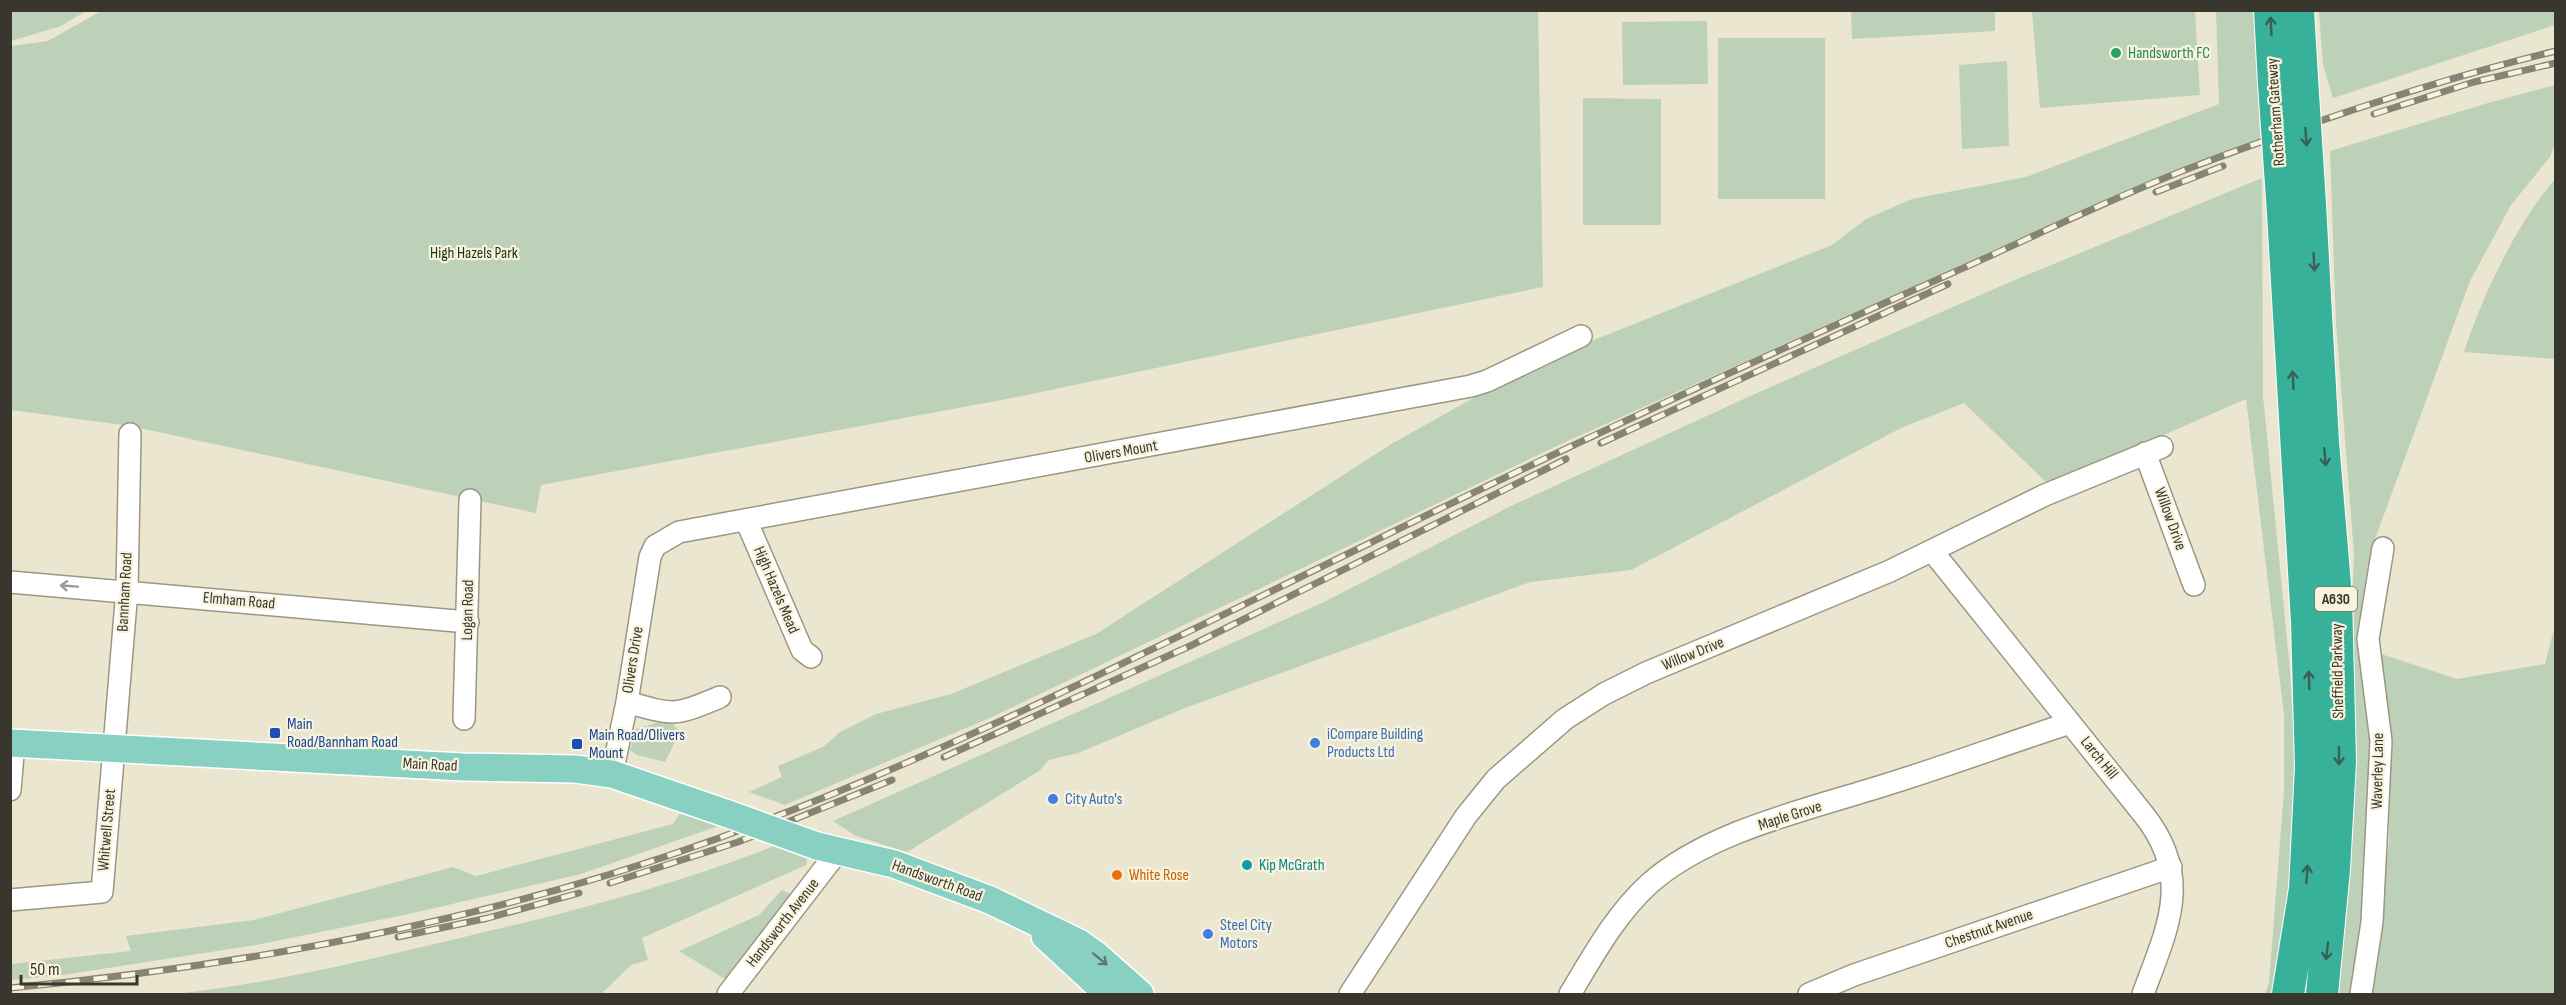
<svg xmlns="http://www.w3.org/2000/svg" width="2566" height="1005" viewBox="0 0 2566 1005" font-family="'Sofia Sans Condensed',sans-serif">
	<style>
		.green { fill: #bdd1b9 }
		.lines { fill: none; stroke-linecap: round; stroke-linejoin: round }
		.minor-casing { stroke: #9c9782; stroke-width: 24 }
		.major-casing { stroke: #fff; stroke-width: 30 }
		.highway-casing { stroke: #fff; stroke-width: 34 }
		.minor { stroke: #fff; stroke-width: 21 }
		.major { stroke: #87d0c2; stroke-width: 27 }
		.highway { stroke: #37b19a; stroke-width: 32 }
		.rail-casing { stroke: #888475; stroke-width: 7 }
		.rail { stroke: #f8f3dc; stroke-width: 4.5; stroke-dasharray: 14; stroke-linecap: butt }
		.major-bridge-casing { stroke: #fff; stroke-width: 30; stroke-linecap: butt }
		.highway-bridge-casing { stroke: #fff; stroke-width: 34; stroke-linecap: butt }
		.major-bridge { stroke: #87d0c2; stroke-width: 27 }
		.highway-bridge { stroke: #37b19a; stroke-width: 32 }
		.oneway { stroke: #386153 }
		.oneway2 { stroke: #9c9a96 }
		.oneway3 { stroke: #5c7b70 }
		.leisure-dot { fill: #2e9e5b; stroke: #f8f3dc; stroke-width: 2 }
		.transit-dot { fill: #1a4fb4; stroke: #f8f3dc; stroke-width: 2 }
		.shop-dot { fill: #3f7fe0; stroke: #f8f3dc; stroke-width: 2 }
		.culture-dot { fill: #0f9aa8; stroke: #f8f3dc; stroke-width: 2 }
		.food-dot { fill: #e8710a; stroke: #f8f3dc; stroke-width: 2 }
		.labels { text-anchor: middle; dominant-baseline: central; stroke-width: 4.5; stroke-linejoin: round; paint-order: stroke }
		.shield { fill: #f8f3dc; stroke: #726f62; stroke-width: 1.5 }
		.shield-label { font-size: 15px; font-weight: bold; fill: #38362d }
		.leisure-label { font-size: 16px; fill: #27864d; stroke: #f8f3dc; text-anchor: start }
		.street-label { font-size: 16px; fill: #38362d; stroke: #f8f3dc }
		.park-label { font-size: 16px; fill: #15340f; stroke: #f8f3dc }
		.transit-label { font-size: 16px; fill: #164399; stroke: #f8f3dc; text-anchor: start }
		.shop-label { font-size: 16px; fill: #366cbe; stroke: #f8f3dc; text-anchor: start }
		.culture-label { font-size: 16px; fill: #0d838f; stroke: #f8f3dc; text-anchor: start }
		.food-label { font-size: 16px; fill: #c56008; stroke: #f8f3dc; text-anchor: start }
	</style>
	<rect width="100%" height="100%" fill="#ebe6cf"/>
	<!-- green -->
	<path class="green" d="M 10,11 L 11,10 L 86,11 L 61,26 L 11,41 Z
		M 101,11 L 1538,11 L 1543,287 L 1012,398 L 541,485 L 536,513 L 130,426 L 11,410 L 11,46 L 48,41 Z
		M 1851,11 L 1995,11 L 1995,31 L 1852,39 Z
		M 2032,11 L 2195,11 L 2200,95 L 2040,108 Z
		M 2216,11 L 2255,11 L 2260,140 L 2117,195 L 1561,444 L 992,717 L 785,805 L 749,792 L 782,777 L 778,766 L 823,747 L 840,732 L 876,714 L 951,694 L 1096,634 L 1393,443 L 1534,364 L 1832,245 L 1866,219 L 1912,199 L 2026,177 L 2219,104 Z
		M 2319,11 L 2555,11 L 2555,25 L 2333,98 L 2323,65 Z
		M 1707,21 L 1708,84 L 1623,85 L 1622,22 Z
		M 1718,38 L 1825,38 L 1825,199 L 1718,199 Z
		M 2007,61 L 2009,146 L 1962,149 L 1959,65 Z
		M 2555,85 L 2555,143 L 2550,157 L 2511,205 L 2470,281 L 2371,550 L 2362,622 L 2370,730 L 2372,815 L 2365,916 L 2354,994 L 2343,994 L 2337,991 L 2354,554 L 2336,323 L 2330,151 L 2488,103 Z
		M 1583,98 L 1661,99 L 1661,225 L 1583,225 Z
		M 2262,178 L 2263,396 L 2290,670 L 2296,777 L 2290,881 L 2273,994 L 2265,994 L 2269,983 L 2284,791 L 2284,715 L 2246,399 L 2049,485 L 1964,403 L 1901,428 L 1631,570 L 1530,582 L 1185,708 L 1078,753 L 1049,760 L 1039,771 L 907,852 L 856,836 L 833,821 L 1324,602 L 1513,505 L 1748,397 L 2010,282 Z
		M 2555,179 L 2555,359 L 2464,352 C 2482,296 2517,223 2555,179 Z
		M 2554,629 L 2555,994 L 2372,994 L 2389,840 L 2390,771 L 2375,652 L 2457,679 L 2545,664 Z
		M 669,719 L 680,732 L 665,762 L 637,755 L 630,750 L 636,729 Z
		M 687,811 L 724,824 L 581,874 L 409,914 L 256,945 L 63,975 L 11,980 L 11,964 L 131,951 L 126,936 L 254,920 L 453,867 L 476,876 L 673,824 L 680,813 Z
		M 774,846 L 807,859 L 806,865 L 642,938 L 648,960 L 631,965 L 601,994 L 175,994 C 265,984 355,963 443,942 C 555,916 667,888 774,846 Z
		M 782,890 L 803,899 L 730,982 L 679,951 L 759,915 Z"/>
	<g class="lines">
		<!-- minor casing -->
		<g class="minor-casing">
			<path id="minor" d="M 2145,453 L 2194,585
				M 746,520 L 802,650 L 811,657
				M 1933,552 L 2144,815 C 2194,878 2167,929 2143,994
				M 10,582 L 468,622
				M 627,702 C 675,716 674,716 720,697
				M 464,719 L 470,500
				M 612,774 L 627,702 L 650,557 L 655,546 L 679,532 L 1471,386 L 1487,381 L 1581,336
				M 10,790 L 14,743
				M 10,900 L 102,892 L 127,590 L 130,434
				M 728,994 L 838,851
				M 1350,994 L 1466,816 L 1496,779 L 1565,719 L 1604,694 L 1646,673 L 1890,571 L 2045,495 L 2162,447
				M 1570,994 C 1593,956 1615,915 1649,884 C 1708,831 1810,809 1885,785 C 1947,766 2008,743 2070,723
				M 1809,994 L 1854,975 L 2171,867
				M 2361,994 L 2372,922 L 2381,741 L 2368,639 L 2383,548"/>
		</g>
		<!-- major casing -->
		<g class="major-casing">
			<path id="major" d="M 10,743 L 463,767 L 575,769 L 612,774 L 728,814
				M 817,846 L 894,864 L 990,900 L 1079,943 L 1096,955 L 1140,994
				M 1045,936 L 1108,994"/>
		</g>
		<!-- highway casing -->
		<g class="highway-casing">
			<path id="highway" d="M 2270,10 L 2274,84
				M 2298,10 L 2302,78
				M 2310,204 L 2323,442 L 2336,597 L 2340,761 L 2334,869 L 2322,994
				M 2283,213 L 2307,622 L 2311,767 L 2305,889 L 2288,994"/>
		</g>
		<!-- minor -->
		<use href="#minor" class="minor"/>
		<!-- major -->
		<use href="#major" class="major"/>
		<!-- highway -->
		<use href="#highway" class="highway"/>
		<!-- rail casing -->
		<g class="rail-casing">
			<path id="rail" d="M 2374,114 L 2474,82 L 2556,63
				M 2156,192 L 2223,166
				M 1601,443 L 1948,284
				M 944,757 L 1190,646 L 1566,459
				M 610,883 L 738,842 L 892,780
				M 398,937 L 488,918 L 579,893
				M 10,988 C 250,965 493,920 719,838 C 943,756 1154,648 1368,544 C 1560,449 1756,360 1952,273 C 2031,238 2109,199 2190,168 C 2309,123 2432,81 2556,51"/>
		</g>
		<!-- rail -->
		<use href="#rail" class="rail"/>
		<!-- major-bridge casing -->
		<g class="major-bridge-casing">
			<path id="major-bridge" d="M 728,814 L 817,846"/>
		</g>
		<!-- highway-bridge casing -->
		<g class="highway-bridge-casing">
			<path id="highway-bridge" d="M 2302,78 L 2310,204
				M 2274,84 L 2283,213"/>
		</g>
		<!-- major-bridge -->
		<use href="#major-bridge" class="major-bridge"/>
		<!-- highway-bridge -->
		<use href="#highway-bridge" class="highway-bridge"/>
	</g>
	<!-- one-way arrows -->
	<defs><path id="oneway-shaft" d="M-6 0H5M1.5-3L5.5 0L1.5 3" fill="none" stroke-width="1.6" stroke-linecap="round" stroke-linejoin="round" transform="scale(1.5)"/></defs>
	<g class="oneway">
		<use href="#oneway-shaft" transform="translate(2271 26) rotate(-93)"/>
		<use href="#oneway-shaft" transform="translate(2306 137) rotate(86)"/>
		<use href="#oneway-shaft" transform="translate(2314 262) rotate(87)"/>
		<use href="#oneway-shaft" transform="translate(2293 380) rotate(-93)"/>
		<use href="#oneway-shaft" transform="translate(2325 457) rotate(85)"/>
		<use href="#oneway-shaft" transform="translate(2309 680) rotate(-92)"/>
		<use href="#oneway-shaft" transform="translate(2339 756) rotate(90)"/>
		<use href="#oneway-shaft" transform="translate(2307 874) rotate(-86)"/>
		<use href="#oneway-shaft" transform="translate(2327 951) rotate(97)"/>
	</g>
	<use class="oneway2" href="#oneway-shaft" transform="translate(69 586) rotate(-176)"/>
	<use class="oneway3" href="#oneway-shaft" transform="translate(1100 959) rotate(39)"/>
	<!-- markers -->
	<circle class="leisure-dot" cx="2116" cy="53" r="6"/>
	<g class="transit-dot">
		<rect x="269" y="727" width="12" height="12" rx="3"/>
		<rect x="571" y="738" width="12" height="12" rx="3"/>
	</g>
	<g class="shop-dot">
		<circle cx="1315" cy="743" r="6"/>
		<circle cx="1053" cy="799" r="6"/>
		<circle cx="1208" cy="934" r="6"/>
	</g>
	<circle class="culture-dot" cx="1247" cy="865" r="6"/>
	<circle class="food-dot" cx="1117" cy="875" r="6"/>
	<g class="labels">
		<!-- shield labels -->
		<rect class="shield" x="2315" y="587" width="42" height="24" rx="4.5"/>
		<g class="shield-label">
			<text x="2336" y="599">A630</text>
		</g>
		<!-- leisure labels -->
		<g class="leisure-label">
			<text x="2128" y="53">Handsworth FC</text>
		</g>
		<!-- street labels -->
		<g class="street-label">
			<text transform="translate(2276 112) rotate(-94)">Rotherham Gateway</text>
			<text transform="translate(1121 452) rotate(-10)">Olivers Mount</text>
			<text transform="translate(2170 519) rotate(70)">Willow Drive</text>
			<text transform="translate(776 590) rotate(67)">High Hazels Mead</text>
			<text transform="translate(125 592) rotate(-87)">Bannham Road</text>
			<text transform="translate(239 601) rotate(5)">Elmham Road</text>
			<text transform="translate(468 610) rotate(-89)">Logan Road</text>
			<text transform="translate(1693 654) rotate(-22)">Willow Drive</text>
			<text transform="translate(633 660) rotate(-81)">Olivers Drive</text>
			<text transform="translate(2338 671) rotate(-91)">Sheffield Parkway</text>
			<text transform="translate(2099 758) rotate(51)">Larch Hill</text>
			<text transform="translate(430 765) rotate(3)">Main Road</text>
			<text transform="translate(2378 771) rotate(-89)">Waverley Lane</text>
			<text transform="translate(1790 816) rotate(-18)">Maple Grove</text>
			<text transform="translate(107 830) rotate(-85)">Whitwell Street</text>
			<text transform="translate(937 881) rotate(20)">Handsworth Road</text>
			<text transform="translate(783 923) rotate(-52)">Handsworth Avenue</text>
			<text transform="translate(1989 929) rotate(-19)">Chestnut Avenue</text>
		</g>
		<!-- park labels -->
		<g class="park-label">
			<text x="474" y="253">High Hazels Park</text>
		</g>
		<!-- transit labels -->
		<g class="transit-label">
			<text x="287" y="724">Main<tspan x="287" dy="18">Road/Bannham Road</tspan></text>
			<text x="589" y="735">Main Road/Olivers<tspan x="589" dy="18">Mount</tspan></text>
		</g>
		<!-- shop labels -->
		<g class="shop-label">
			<text x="1327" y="734">iCompare Building<tspan x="1327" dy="18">Products Ltd</tspan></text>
			<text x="1065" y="799">City Auto's</text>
			<text x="1220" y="925">Steel City<tspan x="1220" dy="18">Motors</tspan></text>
		</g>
		<!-- culture labels -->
		<g class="culture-label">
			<text x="1259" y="865">Kip McGrath</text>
		</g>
		<!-- food labels -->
		<g class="food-label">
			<text x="1129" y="875">White Rose</text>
		</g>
	</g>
	<!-- border -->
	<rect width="2566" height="1005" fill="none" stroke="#38362d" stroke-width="24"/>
	<!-- scale -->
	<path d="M21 975v9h116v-9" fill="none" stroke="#38362d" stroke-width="3"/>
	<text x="30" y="975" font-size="18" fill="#38362d" stroke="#f8f3dc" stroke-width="4.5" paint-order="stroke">50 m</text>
</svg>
